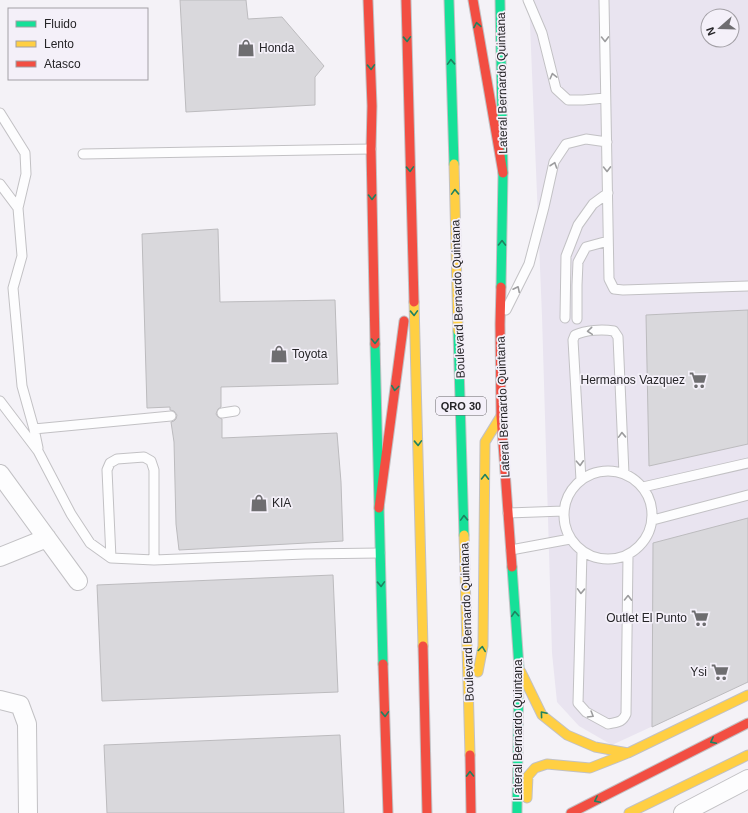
<svg xmlns="http://www.w3.org/2000/svg" width="748" height="813" viewBox="0 0 748 813" font-family="Helvetica,sans-serif">
	<style>
		.built { fill: #e9e4f0; fill-rule: evenodd }
		.building { fill: #d9d8dc; stroke: #bcbbbe }
		.lines { fill: none; stroke-linecap: round; stroke-linejoin: round }
		.lane-casing { stroke: #c2c1c4; stroke-width: 11 }
		.street-casing { stroke: #c2c1c4; stroke-width: 20 }
		.fast-casing { stroke: #c2c1c4; stroke-width: 11 }
		.slow-casing { stroke: #c2c1c4; stroke-width: 11 }
		.jam-casing { stroke: #c2c1c4; stroke-width: 11 }
		.lane { stroke: #fdfdfe; stroke-width: 9 }
		.street { stroke: #fdfdfe; stroke-width: 18 }
		.fast { stroke: #16e098; stroke-width: 9 }
		.slow { stroke: #ffcf43; stroke-width: 9 }
		.jam { stroke: #f24e42; stroke-width: 9 }
		.oneway { stroke: #1e8260 }
		.oneway2 { stroke: #9c9c9e }
		.labels { text-anchor: middle; dominant-baseline: central; stroke-width: 3.5; stroke-linejoin: round; paint-order: stroke }
		.shield { fill: #f4f0f9; stroke: #646267; stroke-width: 1 }
		.shield-label { font-size: 11px; font-weight: bold; fill: #262528 }
		.poi-label { font-size: 12px; fill: #262528; stroke: #f4f0f9; text-anchor: start }
		.street-label { font-size: 12px; fill: #262528; stroke: #f4f0f9 }
	</style>
	<rect width="100%" height="100%" fill="#f4f2f7"/>
	<!-- built -->
	<path class="built" d="M 529,0 L 748,0 L 748,682 L 612,745 L 579,726 L 557,702 L 552,653 L 542,316 ZM 708,16 L 732,16 L 732,40 L 708,40 Z"/>
	<!-- building -->
	<path class="building" d="M 180,0 L 246,0 L 248,19 L 282,17 L 324,66 L 315,77 L 315,105 L 186,112 Z
		M 218,229 L 220,302 L 335,300 L 338,384 L 221,387 L 221,407 L 218,409 L 216,414 L 218,417 L 222,419 L 222,438 L 337,433 L 341,482 L 343,541 L 179,550 L 176,524 L 174,442 L 171,422 L 174,421 L 176,419 L 177,415 L 174,411 L 170,410 L 170,407 L 147,408 L 142,234 Z
		M 748,310 L 748,444 L 649,466 L 646,315 Z
		M 748,518 L 748,682 L 652,727 L 653,543 Z
		M 333,575 L 338,692 L 102,701 L 97,585 Z
		M 340,735 L 344,813 L 107,813 L 104,745 Z"/>
	<g class="lines">
		<!-- lane casing -->
		<g class="lane-casing">
			<path id="lane" d="M 528,0 L 542,33 L 556,89 L 568,100 L 583,100 L 605,98
				M 604,0 L 609,279 L 614,289 L 623,290 L 748,286
				M 0,113 L 25,153 L 26,174 L 18,208
				M 83,154 L 371,149
				M 0,184 L 18,208 L 22,256 L 13,288 L 22,386 L 34,429 L 38,448
				M 506,310 L 529,264 L 544,207 L 554,162 L 566,144 L 586,139 L 607,142
				M 565,318 L 566,256 L 578,225 L 593,204 L 608,193
				M 577,319 L 577,285 L 578,262 L 586,247 L 608,241
				M 0,401 L 38,451 L 71,514 L 90,543 L 111,558 L 154,560 L 305,554 L 380,553
				M 222,413 L 235,411
				M 34,429 L 171,416
				M564 515a44 44 0 1 1 88 0a44 44 0 1 1-88 0Z
				M 581,480 L 573,340 L 575,335 C 586,330 602,329 614,331 L 618,337 L 624,474
				M 643,487 L 748,463
				M 508,513 L 564,511
				M 653,520 L 748,495
				M 511,550 L 570,539
				M 582,552 L 578,703 L 586,712 L 608,724 C 617,722 622,723 626,714 L 628,556
				M 111,558 L 107,470 L 110,463 L 117,459 L 144,457 L 151,461 L 154,470 L 154,560"/>
		</g>
		<!-- street casing -->
		<g class="street-casing">
			<path id="street" d="M 0,474 L 78,581
				M 0,557 L 47,538
				M 0,700 L 20,705 L 27,724 L 28,813
				M 683,813 L 748,779"/>
		</g>
		<!-- fast casing -->
		<g class="fast-casing">
			<path id="fast" d="M 449,0 L 454,164
				M 500,0 L 503,173 L 501,287
				M 458,331 L 464,535
				M 375,344 L 383,664
				M 512,567 L 519,667 L 517,813"/>
		</g>
		<!-- slow casing -->
		<g class="slow-casing">
			<path id="slow" d="M 454,164 L 458,331
				M 414,302 L 423,646
				M 464,535 L 470,755
				M 478,672 L 483,646 L 485,442 L 501,416
				M 521,672 L 542,715 L 567,735 L 595,747 L 628,753
				M 527,798 L 528,776 L 535,768 L 547,764 L 590,768 L 628,753 L 748,695
				M 629,813 L 748,755"/>
		</g>
		<!-- jam casing -->
		<g class="jam-casing">
			<path id="jam" d="M 368,0 L 372,106 L 371,149 L 375,344
				M 406,0 L 414,302
				M 473,0 L 503,173
				M 501,287 L 500,324 L 501,416 L 512,567
				M 379,508 L 404,321
				M 423,646 L 427,813
				M 383,664 L 388,813
				M 470,755 L 471,813
				M 571,813 L 748,723"/>
		</g>
		<!-- lane -->
		<use href="#lane" class="lane"/>
		<!-- street -->
		<use href="#street" class="street"/>
		<!-- fast -->
		<use href="#fast" class="fast"/>
		<!-- slow -->
		<use href="#slow" class="slow"/>
		<!-- jam -->
		<use href="#jam" class="jam"/>
	</g>
	<!-- one-way arrows -->
	<defs><path id="oneway-chevron" d="M-2-3.5L2.5 0L-2 3.5" fill="none" stroke-width="1.6" stroke-linecap="round" stroke-linejoin="round"/></defs>
	<g class="oneway">
		<use href="#oneway-chevron" transform="translate(477 25) rotate(-100)"/>
		<use href="#oneway-chevron" transform="translate(407 39) rotate(88)"/>
		<use href="#oneway-chevron" transform="translate(451 62) rotate(-92)"/>
		<use href="#oneway-chevron" transform="translate(371 67) rotate(88)"/>
		<use href="#oneway-chevron" transform="translate(410 169) rotate(88)"/>
		<use href="#oneway-chevron" transform="translate(455 192) rotate(-92)"/>
		<use href="#oneway-chevron" transform="translate(372 197) rotate(89)"/>
		<use href="#oneway-chevron" transform="translate(502 243) rotate(-89)"/>
		<use href="#oneway-chevron" transform="translate(414 313) rotate(88)"/>
		<use href="#oneway-chevron" transform="translate(375 341) rotate(89)"/>
		<use href="#oneway-chevron" transform="translate(395 388) rotate(97)"/>
		<use href="#oneway-chevron" transform="translate(418 443) rotate(88)"/>
		<use href="#oneway-chevron" transform="translate(485 477) rotate(-89)"/>
		<use href="#oneway-chevron" transform="translate(464 518) rotate(-92)"/>
		<use href="#oneway-chevron" transform="translate(381 584) rotate(88)"/>
		<use href="#oneway-chevron" transform="translate(515 614) rotate(-94)"/>
		<use href="#oneway-chevron" transform="translate(482 649) rotate(-82)"/>
		<use href="#oneway-chevron" transform="translate(385 714) rotate(88)"/>
		<use href="#oneway-chevron" transform="translate(543 714) rotate(-130)"/>
		<use href="#oneway-chevron" transform="translate(713 741) rotate(153)"/>
		<use href="#oneway-chevron" transform="translate(470 774) rotate(-91)"/>
		<use href="#oneway-chevron" transform="translate(597 800) rotate(153)"/>
	</g>
	<g class="oneway2">
		<use href="#oneway-chevron" transform="translate(605 39) rotate(89)"/>
		<use href="#oneway-chevron" transform="translate(553 76) rotate(-104)"/>
		<use href="#oneway-chevron" transform="translate(554 165) rotate(-71)"/>
		<use href="#oneway-chevron" transform="translate(607 169) rotate(89)"/>
		<use href="#oneway-chevron" transform="translate(517 289) rotate(-64)"/>
		<use href="#oneway-chevron" transform="translate(590 331) rotate(175)"/>
		<use href="#oneway-chevron" transform="translate(622 435) rotate(-92)"/>
		<use href="#oneway-chevron" transform="translate(580 463) rotate(87)"/>
		<use href="#oneway-chevron" transform="translate(581 591) rotate(92)"/>
		<use href="#oneway-chevron" transform="translate(628 598) rotate(-89)"/>
		<use href="#oneway-chevron" transform="translate(591 715) rotate(31)"/>
	</g>
	<!-- icons -->
	<defs>
		<g id="shop-bare" transform="scale(1.38)"><path d="M-5-2.5h2.3a2.7 3.5 0 0 1 5.4 0H5L5.5 6h-11ZM-1.5-2.5h3a1.5 2.3 0 0 0-3 0Z" fill="#6e6d70" stroke="#f4f0f9" stroke-width="2.5" paint-order="stroke"/></g>
		<g id="supermarket-bare" transform="scale(1.38)"><path d="M-6-5.5h2.5l.6 2H6L4.5 2H-2.5L-4.4-4H-6ZM-1.5 3.2a1.3 1.3 0 1 0 .1 0ZM3 3.2a1.3 1.3 0 1 0 .1 0Z" fill="#6e6d70" stroke="#f4f0f9" stroke-width="2.5" paint-order="stroke"/></g>
	</defs>
	<g fill-rule="evenodd">
		<use href="#shop-bare" x="246" y="48"/>
		<use href="#shop-bare" x="279" y="354"/>
		<use href="#supermarket-bare" x="698" y="380"/>
		<use href="#shop-bare" x="259" y="503"/>
		<use href="#supermarket-bare" x="700" y="618"/>
		<use href="#supermarket-bare" x="720" y="672"/>
	</g>
	<g class="labels">
		<!-- shield labels -->
		<rect class="shield" x="436" y="397" width="50" height="18" rx="3"/>
		<g class="shield-label">
			<text x="461" y="406">QRO 30</text>
		</g>
		<!-- poi labels -->
		<g class="poi-label">
			<text x="259" y="48">Honda</text>
			<text x="292" y="354">Toyota</text>
			<text x="685" y="380" text-anchor="end">Hermanos Vazquez</text>
			<text x="272" y="503">KIA</text>
			<text x="687" y="618" text-anchor="end">Outlet El Punto</text>
			<text x="707" y="672" text-anchor="end">Ysi</text>
		</g>
		<!-- street labels -->
		<g class="street-label">
			<text transform="translate(502 83) rotate(-91)">Lateral Bernardo Quintana</text>
			<text transform="translate(458 299) rotate(-92)">Boulevard Bernardo Quintana</text>
			<text transform="translate(503 407) rotate(-92)">Lateral Bernardo Quintana</text>
			<text transform="translate(467 622) rotate(-92)">Boulevard Bernardo Quintana</text>
			<text transform="translate(518 730) rotate(-90)">Lateral Bernardo Quintana</text>
		</g>
	</g>
	<!-- legend -->
	<rect x="8" y="8" width="140" height="72" fill="#f4f0f9" stroke="#a29fa5"/>
	<rect x="16" y="21" width="20" height="6" fill="#16e098" stroke="#a29fa5"/>
	<text x="44" y="28" font-size="12" fill="#262528">Fluido</text>
	<rect x="16" y="41" width="20" height="6" fill="#ffcf43" stroke="#a29fa5"/>
	<text x="44" y="48" font-size="12" fill="#262528">Lento</text>
	<rect x="16" y="61" width="20" height="6" fill="#f24e42" stroke="#a29fa5"/>
	<text x="44" y="68" font-size="12" fill="#262528">Atasco</text>
	<!-- north arrow -->
	<g transform="translate(720 28) rotate(250)"><circle r="19" fill="#f4f0f9" stroke="#a29fa5"/>
	<path d="M0-3L7 15L0 10L-7 15Z" fill="#6e6d70"/>
	<text y="-6" font-size="11" font-weight="bold" text-anchor="middle" fill="#262528">N</text>
	</g>
</svg>
